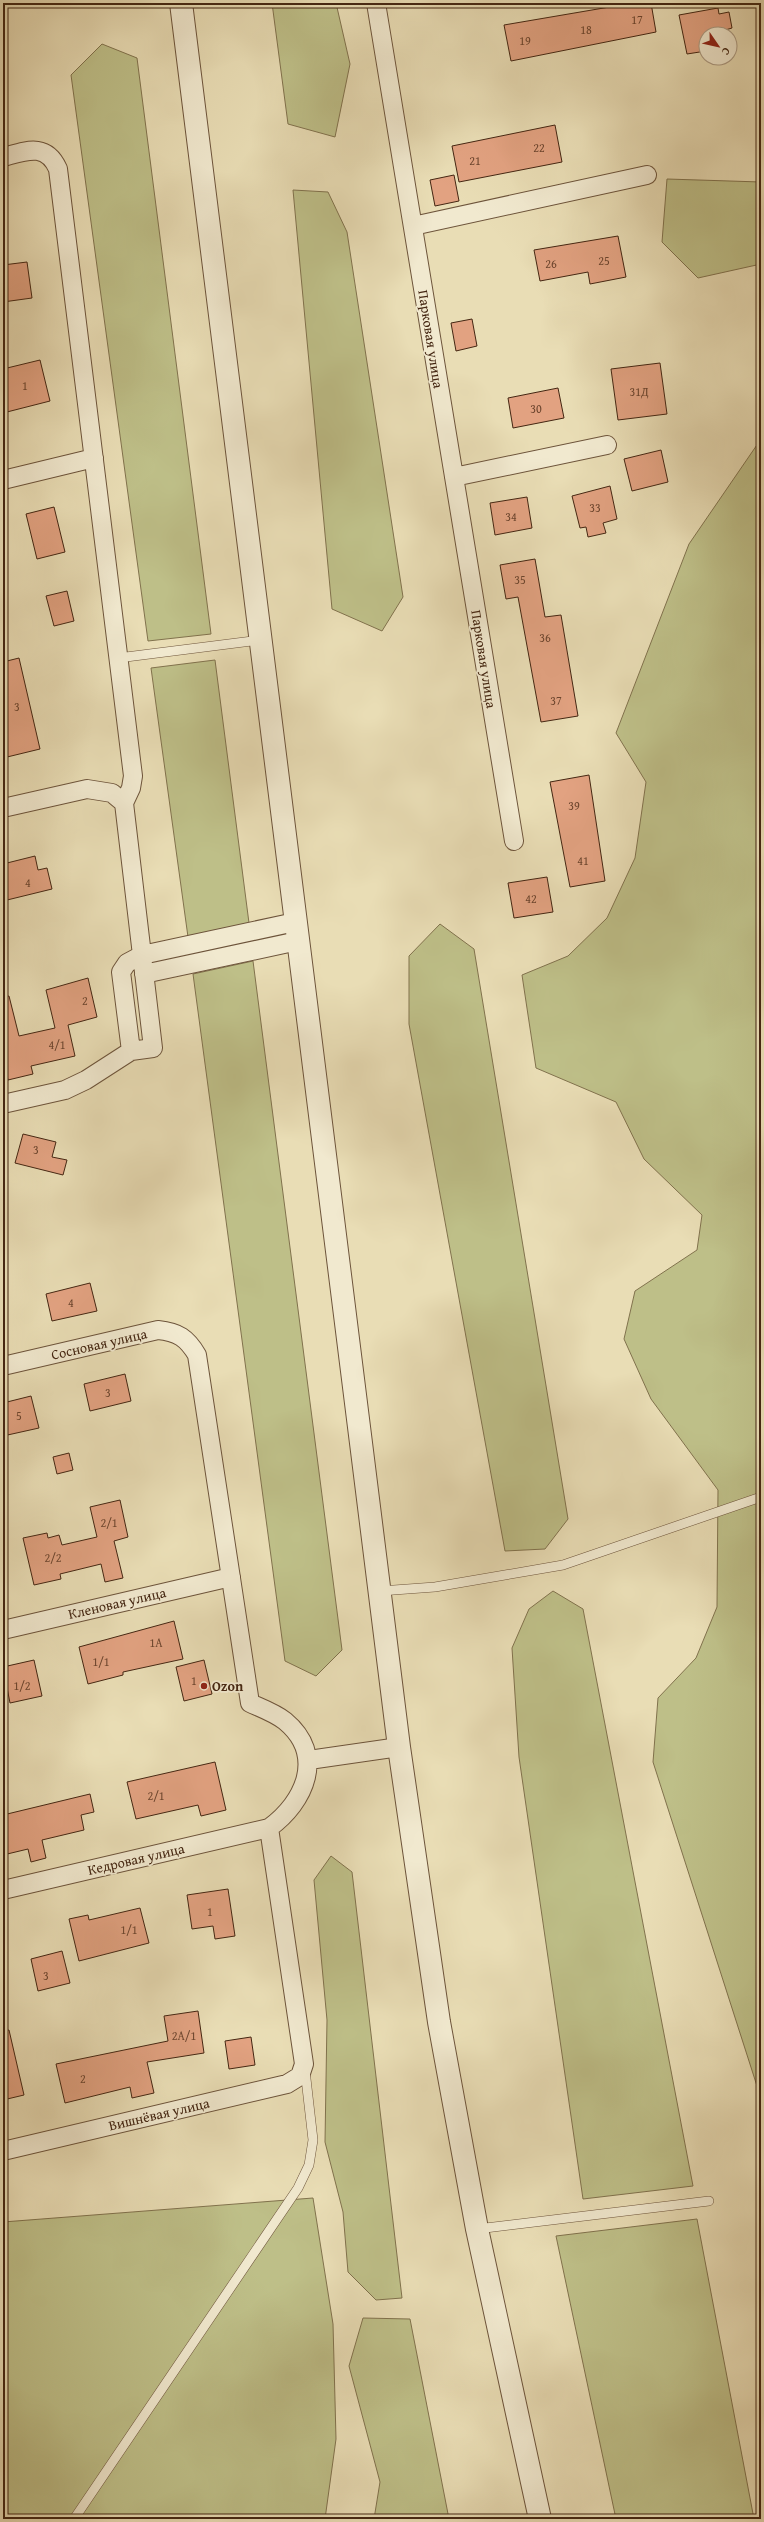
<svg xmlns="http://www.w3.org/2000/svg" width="764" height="2522" viewBox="0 0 764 2522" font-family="'Gentium Book Plus',serif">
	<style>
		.green { fill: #bebf88; stroke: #81724d }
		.building { fill: #e2a281; stroke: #442612 }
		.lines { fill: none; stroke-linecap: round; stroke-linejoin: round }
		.service-casing { stroke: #6d543b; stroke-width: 10 }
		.minor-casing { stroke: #6d543b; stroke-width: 20 }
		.tertiary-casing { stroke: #6d543b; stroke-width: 24 }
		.service { stroke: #f1e9cf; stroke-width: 9 }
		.minor { stroke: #f1e9cf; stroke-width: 18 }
		.tertiary { stroke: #f1e9cf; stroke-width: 22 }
		.poi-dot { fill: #8f2418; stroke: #f1e9cf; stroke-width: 1.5 }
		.labels { text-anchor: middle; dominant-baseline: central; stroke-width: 3.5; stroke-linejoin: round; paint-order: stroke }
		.number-label { font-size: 12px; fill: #6c452e }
		.street-label { font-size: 14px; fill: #442612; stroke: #f1e9cf }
		.poi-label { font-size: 14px; font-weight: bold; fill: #442612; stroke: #f1e9cf; text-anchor: start }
	</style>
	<rect width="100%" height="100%" fill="#e9ddb5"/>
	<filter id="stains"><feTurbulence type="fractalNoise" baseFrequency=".005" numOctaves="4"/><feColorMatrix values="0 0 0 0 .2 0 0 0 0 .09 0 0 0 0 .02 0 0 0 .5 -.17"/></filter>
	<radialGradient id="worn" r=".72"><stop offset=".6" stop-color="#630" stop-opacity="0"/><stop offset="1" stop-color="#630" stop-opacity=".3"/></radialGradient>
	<!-- green -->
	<path class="green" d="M 272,3 L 336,3 L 350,64 L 335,137 L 288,124 Z
		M 102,44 L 137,58 L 211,634 L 148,641 L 71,75 Z
		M 667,179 L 761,182 L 761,264 L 698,278 L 662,242 Z
		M 293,190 L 328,192 L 347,232 L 403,597 L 382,631 L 332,609 Z
		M 761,439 L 761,2086 L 757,2086 L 653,1762 L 658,1698 L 696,1658 L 717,1607 L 718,1490 L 651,1399 L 624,1339 L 635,1291 L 697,1250 L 702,1215 L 644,1159 L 616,1102 L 536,1068 L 522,975 L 568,956 L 607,918 L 635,858 L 646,782 L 616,733 L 689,544 Z
		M 215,660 L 249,923 L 188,937 L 151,668 Z
		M 440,924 L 474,949 L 568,1519 L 545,1549 L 505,1551 L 409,1024 L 409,956 Z
		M 253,961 L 342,1650 L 316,1676 L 285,1661 L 193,974 Z
		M 553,1591 L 583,1609 L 693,2186 L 583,2199 L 519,1757 L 512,1648 L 529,1609 Z
		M 331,1856 L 352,1872 L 402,2298 L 376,2300 L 348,2272 L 343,2212 L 325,2142 L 327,2020 L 314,1880 Z
		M 313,2198 L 333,2324 L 336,2439 L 325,2519 L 3,2519 L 3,2222 Z
		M 697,2219 L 754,2519 L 616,2519 L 556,2236 Z
		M 363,2318 L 410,2319 L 449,2519 L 374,2519 L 380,2482 L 349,2366 Z"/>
	<!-- building -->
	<path class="building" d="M 633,3 L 651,3 L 656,32 L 511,61 L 504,25 Z
		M 718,8 L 719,14 L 729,12 L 732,28 L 722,31 L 723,34 L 706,34 L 706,51 L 687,54 L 679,15 Z
		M 555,125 L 562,162 L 459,182 L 452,146 Z
		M 454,175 L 459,201 L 435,206 L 430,180 Z
		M 618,236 L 626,277 L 590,284 L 588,272 L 540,281 L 534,250 Z
		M 27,262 L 32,298 L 3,302 L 3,265 Z
		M 472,319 L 477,346 L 456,351 L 451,323 Z
		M 40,360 L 50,401 L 3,413 L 3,369 Z
		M 660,363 L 667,414 L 618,420 L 611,369 Z
		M 558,388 L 564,418 L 513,428 L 508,398 Z
		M 661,450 L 668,482 L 632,491 L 624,459 Z
		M 610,486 L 617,519 L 603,523 L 606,533 L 588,537 L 586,527 L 580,528 L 572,496 Z
		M 527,497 L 532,528 L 495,535 L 490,503 Z
		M 54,507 L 65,552 L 37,559 L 26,514 Z
		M 535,559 L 545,617 L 561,615 L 578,716 L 541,722 L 518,597 L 506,599 L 500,565 Z
		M 67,591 L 74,621 L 54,626 L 46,596 Z
		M 19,658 L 40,749 L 3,758 L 3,662 Z
		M 589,775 L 605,881 L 570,887 L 550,782 Z
		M 35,856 L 38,870 L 47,868 L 52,889 L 3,901 L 3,864 Z
		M 547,877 L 553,912 L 514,918 L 508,883 Z
		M 88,978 L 97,1017 L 68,1025 L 75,1056 L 31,1066 L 33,1074 L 8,1080 L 3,1059 L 3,997 L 9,996 L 19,1036 L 55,1028 L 46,990 Z
		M 23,1134 L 56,1142 L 52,1157 L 67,1160 L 63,1175 L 15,1163 Z
		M 90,1283 L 97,1311 L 52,1321 L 46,1294 Z
		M 125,1374 L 131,1401 L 90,1411 L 84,1384 Z
		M 31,1396 L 39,1428 L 3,1436 L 3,1403 Z
		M 69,1453 L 73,1470 L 57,1474 L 53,1457 Z
		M 120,1500 L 128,1537 L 114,1541 L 123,1578 L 105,1582 L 101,1564 L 60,1574 L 61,1579 L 34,1585 L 23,1538 L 47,1533 L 48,1538 L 59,1535 L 62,1545 L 97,1537 L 90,1507 Z
		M 174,1621 L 183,1659 L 123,1672 L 123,1675 L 88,1684 L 79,1647 Z
		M 34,1660 L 42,1696 L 10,1703 L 3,1667 Z
		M 204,1660 L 212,1694 L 184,1701 L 176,1667 Z
		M 215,1762 L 226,1810 L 201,1816 L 198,1805 L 136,1819 L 127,1782 Z
		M 90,1794 L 94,1812 L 81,1815 L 84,1830 L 42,1840 L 46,1858 L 31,1862 L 28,1849 L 3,1855 L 3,1815 Z
		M 228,1889 L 235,1936 L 215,1939 L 213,1926 L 192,1929 L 187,1895 Z
		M 140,1908 L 149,1943 L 79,1961 L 69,1919 L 88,1915 L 89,1920 Z
		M 62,1951 L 70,1983 L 38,1991 L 31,1959 Z
		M 198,2011 L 204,2053 L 147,2062 L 154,2093 L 132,2098 L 130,2087 L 65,2103 L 56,2064 L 168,2041 L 164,2016 Z
		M 9,2030 L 24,2095 L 3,2100 L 3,2031 Z
		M 251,2037 L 255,2065 L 229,2069 L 225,2041 Z"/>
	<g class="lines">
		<!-- service casing -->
		<g class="service-casing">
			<path id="service" d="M 118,658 L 260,640
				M 380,1591 L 435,1587 L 563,1565 L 761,1497
				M 477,2229 L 709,2201
				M 74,2519 L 298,2188 L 309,2165 L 313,2140 L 305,2070"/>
		</g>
		<!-- minor casing -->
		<g class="minor-casing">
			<path id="minor" d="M 376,3 L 514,841
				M 3,157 C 26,151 46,142 58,169 L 133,776 L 131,788 L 124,803 L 153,1048 L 131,1051 L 86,1080 L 65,1090 L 3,1104
				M 413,226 L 647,175
				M 454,477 L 607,445
				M 3,480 L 94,458
				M 3,808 L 87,789 L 112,793 L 124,803
				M 144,974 L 298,941
				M 131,1051 L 121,972 L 127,963 L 142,955 L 295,922
				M 3,1366 L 158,1330 C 178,1332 187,1338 197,1355 L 250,1703 C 261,1708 275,1713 285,1721 C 326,1755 305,1802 269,1828 L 3,1890
				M 3,1630 L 231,1577
				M 309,1760 L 399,1747
				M 3,2151 L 287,2084 L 300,2076 L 304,2064 L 269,1828"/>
		</g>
		<!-- tertiary casing -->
		<g class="tertiary-casing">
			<path id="tertiary" d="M 181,3 L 399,1747 L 439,2022 L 477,2229 L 540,2519"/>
		</g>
		<!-- service -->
		<use href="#service" class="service"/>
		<!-- minor -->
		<use href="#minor" class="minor"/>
		<!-- tertiary -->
		<use href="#tertiary" class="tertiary"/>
	</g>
	<!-- markers -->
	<circle class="poi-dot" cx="204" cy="1686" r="4"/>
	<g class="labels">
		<!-- number labels -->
		<g class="number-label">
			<text x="637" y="19">17</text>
			<text x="586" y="29">18</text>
			<text x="525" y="40">19</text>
			<text x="539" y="147">22</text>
			<text x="475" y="160">21</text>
			<text x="604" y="260">25</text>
			<text x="551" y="263">26</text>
			<text x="25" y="385">1</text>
			<text x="639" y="391">31Д</text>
			<text x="536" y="408">30</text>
			<text x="595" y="507">33</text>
			<text x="511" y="516">34</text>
			<text x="520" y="579">35</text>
			<text x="545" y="637">36</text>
			<text x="556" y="700">37</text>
			<text x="17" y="706">3</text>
			<text x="574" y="805">39</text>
			<text x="583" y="860">41</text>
			<text x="28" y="882">4</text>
			<text x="531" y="898">42</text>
			<text x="85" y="1000">2</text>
			<text x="57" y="1044">4/1</text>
			<text x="36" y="1149">3</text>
			<text x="71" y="1302">4</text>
			<text x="108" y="1392">3</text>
			<text x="19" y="1415">5</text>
			<text x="109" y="1522">2/1</text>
			<text x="53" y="1557">2/2</text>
			<text x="156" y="1642">1А</text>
			<text x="101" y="1661">1/1</text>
			<text x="194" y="1680">1</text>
			<text x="22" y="1685">1/2</text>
			<text x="156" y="1795">2/1</text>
			<text x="210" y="1911">1</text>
			<text x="129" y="1929">1/1</text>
			<text x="46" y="1975">3</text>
			<text x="184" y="2035">2А/1</text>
			<text x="83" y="2078">2</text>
		</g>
		<!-- street labels -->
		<g class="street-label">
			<text transform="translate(431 339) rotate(81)">Парковая улица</text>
			<text transform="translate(484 659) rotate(81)">Парковая улица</text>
			<text transform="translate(99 1344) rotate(-13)">Сосновая улица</text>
			<text transform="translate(117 1603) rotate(-13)">Кленовая улица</text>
			<text transform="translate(136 1859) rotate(-13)">Кедровая улица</text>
			<text transform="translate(159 2114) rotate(-13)">Вишнёвая улица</text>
		</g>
		<!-- poi labels -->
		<g class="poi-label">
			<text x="212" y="1686">Ozon</text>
		</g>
	</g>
	<!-- margin -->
	<rect width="764" height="2522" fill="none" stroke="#e9ddb5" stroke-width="16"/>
	<rect x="4" y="4" width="756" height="2514" fill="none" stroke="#442612" stroke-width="2"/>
	<rect x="8" y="8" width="748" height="2506" fill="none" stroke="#442612"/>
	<!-- north arrow -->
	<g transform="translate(718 46) rotate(124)"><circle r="19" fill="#f1e9cf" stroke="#ac9b83"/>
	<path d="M0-3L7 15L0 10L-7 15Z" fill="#8f2418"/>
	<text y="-6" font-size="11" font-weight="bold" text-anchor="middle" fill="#442612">С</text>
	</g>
	<rect width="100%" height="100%" filter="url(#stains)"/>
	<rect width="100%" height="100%" fill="url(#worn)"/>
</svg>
